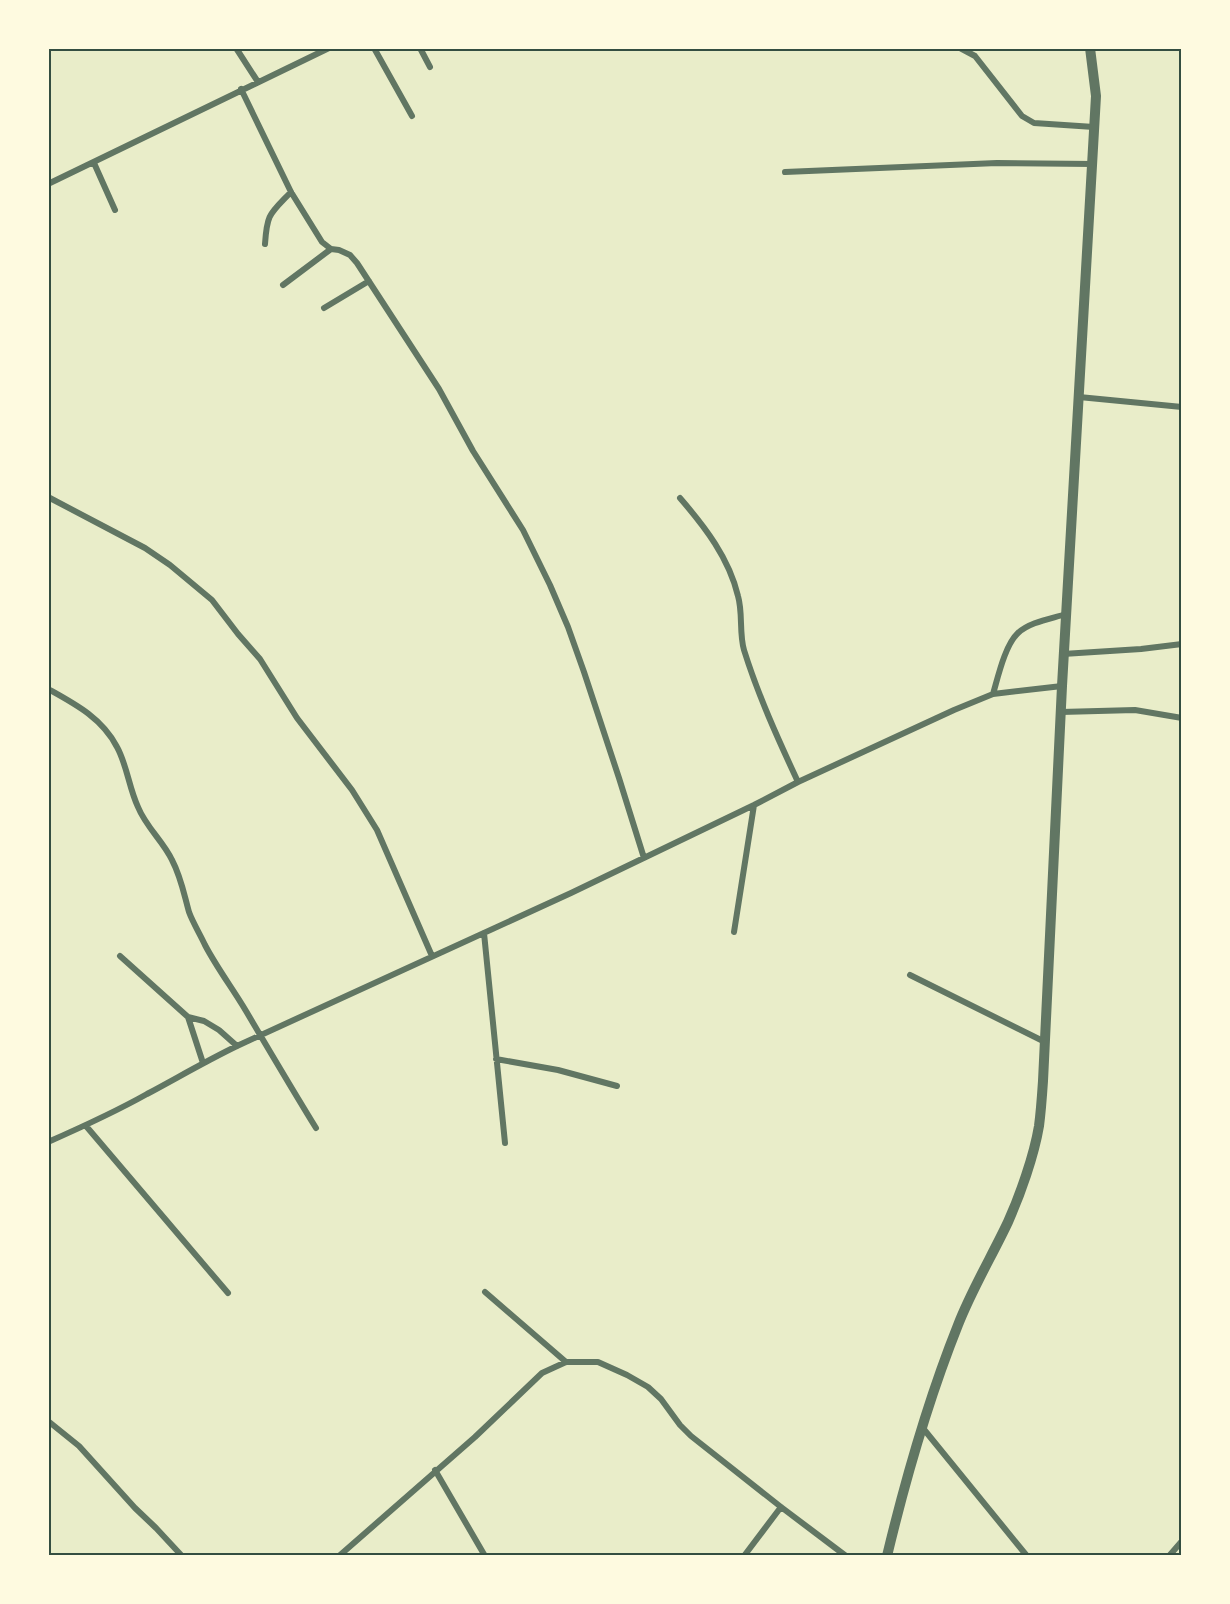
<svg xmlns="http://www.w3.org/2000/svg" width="1230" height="1604" viewBox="0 0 1230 1604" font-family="Inter,sans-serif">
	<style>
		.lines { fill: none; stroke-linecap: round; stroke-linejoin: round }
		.minor { stroke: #617663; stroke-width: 6 }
		.tertiary { stroke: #617663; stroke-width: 10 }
		.neatline { fill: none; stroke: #344e41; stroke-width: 2 }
	</style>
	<rect width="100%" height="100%" fill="#e9edc9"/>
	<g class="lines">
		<!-- minor -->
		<path class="minor" d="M 236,48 L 258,82
			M 374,48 L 412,116
			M 420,48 L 430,67
			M 960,48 L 975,56 L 1022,116 L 1034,123 L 1094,127
			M 241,89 L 291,192 L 322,242 L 331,249 L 339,250 L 350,255 L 357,263 L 439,389 L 473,451 L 523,530 L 550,585 L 568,627 L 584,672 L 619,778 L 644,858
			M 94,163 L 115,210
			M 785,172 L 997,163 L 1093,164
			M 48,184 L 329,48
			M 265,244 C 267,213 270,214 291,192
			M 283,285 L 331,249
			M 324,308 L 369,281
			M 1079,397 L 1182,407
			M 48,497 L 145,548 L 170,565 L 212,600 L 238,634 L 260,659 L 297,718 L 352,790 L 377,830 L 432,956
			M 680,498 C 705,527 729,558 738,596 C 743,613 739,633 744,650 C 758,695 778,739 798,782
			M 1063,654 L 1141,649 L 1182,644
			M 48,689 C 75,704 102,718 117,747 C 127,765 129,788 138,807 C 146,827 163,841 172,860 C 181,877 184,894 189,912 C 193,923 200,934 205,945 C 217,968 233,989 246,1011 C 269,1050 292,1089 316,1128
			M 993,694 C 998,677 1005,645 1018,633 C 1030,622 1050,619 1066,614
			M 1061,712 L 1135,710 L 1182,718
			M 734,932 L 754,805
			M 484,933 L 505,1143
			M 120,956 L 188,1017 L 204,1021 L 219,1030 L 237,1046
			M 910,975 L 1045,1042
			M 188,1017 L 203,1063
			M 496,1059 L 558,1070 L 617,1086
			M 86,1126 L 228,1293
			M 48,1142 C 82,1127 115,1112 147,1094 C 177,1078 206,1061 237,1046 L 571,893 L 754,805 L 798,782 L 954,710 L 993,694 L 1062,686
			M 485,1292 L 566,1362
			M 48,1421 L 79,1446 L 135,1508 L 156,1528 L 182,1556
			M 922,1427 L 1027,1556
			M 435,1470 L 485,1556
			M 339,1556 L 475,1437 L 542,1373 L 566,1362 L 598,1362 L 627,1375 L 648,1387 L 661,1399 L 680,1425 L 691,1436 L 781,1507 L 846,1556
			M 744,1556 L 781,1507
			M 1169,1556 L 1182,1541"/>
		<!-- tertiary -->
		<path class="tertiary" d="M 887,1556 C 906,1477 928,1400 958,1325 C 972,1289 992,1256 1008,1222 C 1020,1195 1034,1156 1039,1126 C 1041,1111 1042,1096 1043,1081 L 1062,686 L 1096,96 L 1090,48"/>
	</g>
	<!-- border -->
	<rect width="1230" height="1604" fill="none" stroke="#fefae0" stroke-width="99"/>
	<rect x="50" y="50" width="1130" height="1504" class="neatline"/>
</svg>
